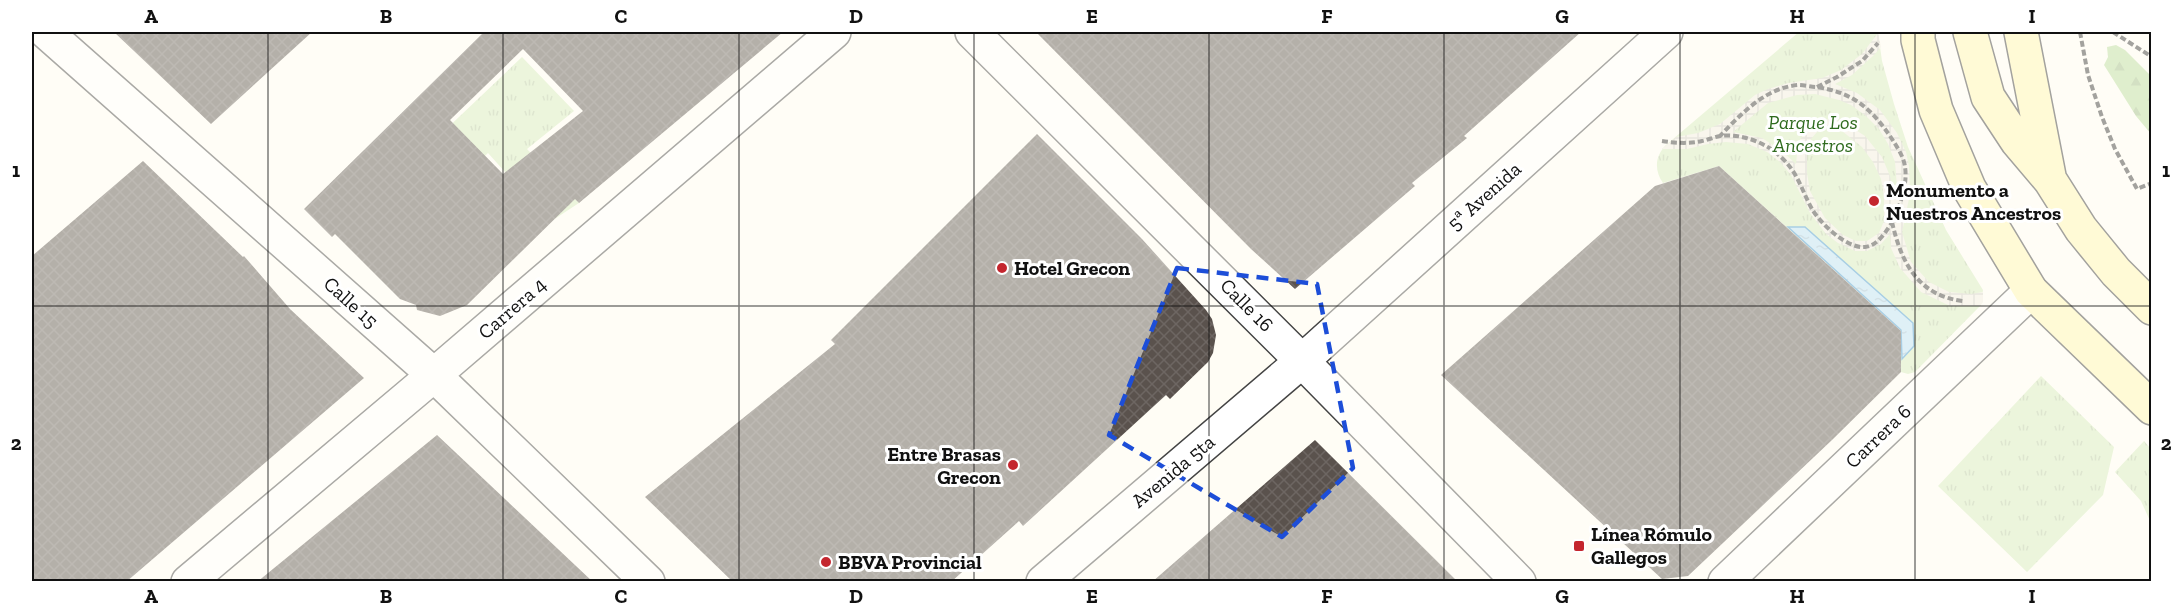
<svg xmlns="http://www.w3.org/2000/svg" width="2183" height="613" viewBox="0 0 2183 613" font-family="'Zilla Slab',serif">
	<style>
		.grass { fill: url(#grass-tufts) }
		.forest { fill: url(#forest-firs) }
		.plaza { fill: url(#plaza-grid); fill-rule: evenodd }
		.water { fill: url(#water-ripples); stroke: #3f96cf; stroke-width: 1.5 }
		.building { fill: url(#building-cross-hatch); fill-rule: evenodd }
		.lines { fill: none; stroke-linecap: round; stroke-linejoin: round }
		.minor-casing { stroke: #444; stroke-width: 36 }
		.tertiary-casing { stroke: #444; stroke-width: 36 }
		.secondary-casing { stroke: #333; stroke-width: 36 }
		.path { stroke: #333; stroke-width: 4; stroke-dasharray: 6 3; stroke-linecap: butt }
		.minor { stroke: #fff; stroke-width: 33 }
		.tertiary { stroke: #fff; stroke-width: 33 }
		.secondary { stroke: #fff6b0; stroke-width: 33 }
		.marked { fill: none; stroke: #1d4ed8; stroke-width: 4.5; stroke-dasharray: 12 8; stroke-linejoin: round }
		.grid { fill: none; stroke: #111; stroke-width: 1.5; stroke-opacity: 0.55 }
		.poi-dot { fill: #c4262e; stroke: #fff; stroke-width: 2 }
		.labels { text-anchor: middle; dominant-baseline: central; stroke-width: 6; stroke-linejoin: round; paint-order: stroke }
		.park-label { font-size: 20px; font-style: italic; fill: #2f6b1f; stroke: #fff }
		.poi-label { font-size: 20px; font-weight: bold; fill: #111; stroke: #fff; text-anchor: start }
		.street-label { font-size: 20px; fill: #111; stroke: #fff }
		.neatline { fill: none; stroke: #111; stroke-width: 2 }
		.grid-label { font-size: 20px; text-anchor: middle; font-weight: bold; fill: #111 }
	</style>
	<defs>
		<pattern id="grass-tufts" width="24" height="20" patternUnits="userSpaceOnUse" patternTransform="scale(1.5)"><rect width="24" height="20" fill="#d5ebbd"/><path d="M3 7l-1-3M5 7V3M7 7l1-3M15 17l-1-3M17 17v-4M19 17l1-3" fill="none" stroke="#b6c8a1"/></pattern>
		<pattern id="forest-firs" width="22" height="20" patternUnits="userSpaceOnUse" patternTransform="scale(1.5)"><rect width="22" height="20" fill="#b9dc9c"/><path d="M5 1l3.5 6h-7zM16 11l3.5 6h-7z" fill="#9ebc85"/></pattern>
		<pattern id="plaza-grid" width="8" height="8" patternUnits="userSpaceOnUse" patternTransform="scale(1.5)"><rect width="8" height="8" fill="#f1ede2"/><path d="M0 4h8M4 0v8" fill="none" stroke="#cecac1"/></pattern>
		<pattern id="water-ripples" width="26" height="14" patternUnits="userSpaceOnUse" patternTransform="scale(1.5)"><rect width="26" height="14" fill="#b9e0f7"/><path d="M2 4q2-2 4 0t4 0M15 11q2-2 4 0t4 0" fill="none" stroke="#9ebfd3"/></pattern>
		<pattern id="building-cross-hatch" width="8" height="8" patternUnits="userSpaceOnUse" patternTransform="scale(1.5)"><rect width="8" height="8" fill="#5a524d"/><path d="M0 0l8 8M0 8l8-8" fill="none" stroke="#6d6662"/></pattern>
	</defs>
	<rect width="100%" height="100%" fill="#fffdf5"/>
	<!-- grass -->
	<path class="grass" d="M 1799,32 L 1878,32 L 1882,61 L 1894,104 L 1908,147 L 1946,230 L 1983,290 L 1981,305 L 1915,372 L 1908,374 L 1901,372 L 1901,330 L 1719,166 L 1663,183 C 1654,170 1655,156 1666,145 Z
		M 522,57 L 574,111 L 527,149 L 579,203 L 550,222 L 488,153 L 431,207 L 399,174 Z
		M 2041,376 L 2114,447 L 2103,495 L 2027,572 L 1938,486 Z
		M 2144,441 L 2151,449 L 2151,523 L 2141,501 L 2115,472 Z"/>
	<!-- forest -->
	<path class="forest" d="M 2116,45 L 2125,50 L 2151,76 L 2151,134 L 2136,116 L 2104,65 L 2108,57 L 2107,47 Z"/>
	<!-- plaza -->
	<path class="plaza" d="M 1878,33 L 1881,47 L 1874,55 L 1852,75 L 1835,84 L 1857,93 L 1880,110 L 1897,133 L 1906,152 L 1909,166 L 1910,194 L 1902,232 L 1911,262 L 1929,282 L 1949,292 L 1971,294 L 1983,292 L 1983,302 L 1980,306 L 1950,306 L 1921,292 L 1900,268 L 1891,248 L 1890,234 L 1881,244 L 1867,251 L 1855,251 L 1838,243 L 1826,234 L 1810,213 L 1791,175 L 1780,162 L 1767,152 L 1748,144 L 1726,142 L 1708,144 L 1687,149 L 1662,149 L 1676,137 L 1698,133 L 1720,124 L 1755,95 L 1768,89 L 1788,83 L 1822,78 L 1841,70 L 1862,54 ZM 1815,94 L 1839,100 L 1851,105 L 1866,116 L 1879,129 L 1888,144 L 1895,162 L 1897,187 L 1895,199 L 1890,176 L 1882,157 L 1865,136 L 1842,121 L 1824,119 L 1808,127 L 1798,143 L 1796,164 L 1782,151 L 1762,138 L 1733,132 L 1768,103 L 1797,95 ZM 1827,128 L 1842,131 L 1862,147 L 1873,162 L 1881,179 L 1884,197 L 1884,221 L 1879,233 L 1867,241 L 1856,241 L 1843,235 L 1825,218 L 1810,191 L 1807,173 L 1807,147 L 1811,139 L 1817,132 Z"/>
	<!-- water -->
	<path class="water" d="M 1788,227 L 1805,227 L 1913,323 L 1914,346 L 1902,359 L 1901,330 Z"/>
	<!-- building -->
	<path class="building" d="M 114,32 L 312,32 L 211,124 Z
		M 484,32 L 783,32 L 579,203 L 575,199 L 467,305 L 440,316 L 417,310 L 416,305 L 400,299 L 335,234 L 332,237 L 304,209 ZM 523,49 L 583,111 L 503,174 L 450,120 Z
		M 1036,32 L 1581,32 L 1464,136 L 1467,138 L 1412,183 L 1415,186 L 1295,289 L 1251,249 Z
		M 1037,134 L 1142,239 L 1206,310 L 1212,319 L 1216,335 L 1213,353 L 1208,362 L 1170,399 L 1166,395 L 1023,526 L 1019,521 L 951,582 L 733,582 L 645,497 L 835,344 L 831,340 Z
		M 143,161 L 243,257 L 244,256 L 290,309 L 364,378 L 126,582 L 32,582 L 32,256 Z
		M 1719,166 L 1901,331 L 1901,372 L 1832,440 L 1688,576 L 1662,579 L 1441,375 L 1655,186 Z
		M 437,435 L 593,582 L 257,582 Z
		M 1315,440 L 1458,582 L 1152,582 Z"/>
	<g class="lines">
		<!-- minor casing -->
		<g class="minor-casing">
			<path id="minor" d="M 46,32 L 434,375 L 648,582
				M 972,32 L 1302,361 L 1519,582
				M 188,582 L 434,375 L 834,32
				M 1725,582 L 2031,291"/>
		</g>
		<!-- tertiary casing -->
		<g class="tertiary-casing">
			<path id="tertiary" d="M 1043,582 L 1302,361 L 1666,32"/>
		</g>
		<!-- secondary casing -->
		<g class="secondary-casing">
			<path id="secondary" d="M 1918,32 L 1918,40 L 1936,110 L 1969,188 L 2031,291 L 2152,408
				M 1970,32 L 1988,97 L 2017,141 L 2050,180 L 2081,229 L 2116,272 L 2152,308
				M 2021,32 L 2049,176"/>
		</g>
		<!-- path -->
		<path class="path" d="M 2080,32 L 2088,75 L 2102,117 L 2115,149 L 2137,189 L 2152,183
			M 2113,32 L 2152,57
			M 1817,87 L 1837,77 L 1862,61 L 1878,43
			M 1662,141 C 1675,143 1689,144 1702,141 C 1708,140 1714,137 1720,136 C 1742,133 1767,143 1782,158 C 1798,173 1802,191 1812,209 C 1820,223 1847,249 1865,247 C 1877,246 1885,233 1891,224 C 1899,209 1908,185 1905,167 C 1904,157 1897,147 1892,139 C 1872,109 1853,92 1816,87 C 1811,87 1804,85 1798,85 C 1765,88 1741,114 1720,136
			M 1892,222 C 1901,262 1918,296 1963,301"/>
		<!-- minor -->
		<use href="#minor" class="minor"/>
		<!-- tertiary -->
		<use href="#tertiary" class="tertiary"/>
		<!-- secondary -->
		<use href="#secondary" class="secondary"/>
	</g>
	<!-- marked area -->
	<path d="M0 0H2183V613H0ZM 1177,268 L 1317,284 L 1353,468 L 1282,537 L 1109,435 Z" fill="#fffdf5" fill-opacity=".55" fill-rule="evenodd"/>
	<path class="marked" d="M 1177,268 L 1317,284 L 1353,468 L 1282,537 L 1109,435 Z"/>
	<!-- grid -->
	<path class="grid" d="M 268,32 L 268,582M 503,32 L 503,582M 739,32 L 739,582M 974,32 L 974,582M 1209,32 L 1209,582M 1444,32 L 1444,582M 1680,32 L 1680,582M 1915,32 L 1915,582M 32,306 L 2152,306"/>
	<!-- markers -->
	<g class="poi-dot">
		<circle cx="1874" cy="201" r="6"/>
		<circle cx="1002" cy="268" r="6"/>
		<circle cx="1013" cy="465" r="6"/>
		<rect x="1573" y="540" width="12" height="12" rx="3"/>
		<circle cx="826" cy="562" r="6"/>
	</g>
	<g class="labels">
		<!-- park labels -->
		<g class="park-label">
			<text x="1813" y="122">Parque Los<tspan x="1813" dy="23">Ancestros</tspan></text>
		</g>
		<!-- poi labels -->
		<g class="poi-label">
			<text x="1886" y="190">Monumento a<tspan x="1886" dy="23">Nuestros Ancestros</tspan></text>
			<text x="1014" y="268">Hotel Grecon</text>
			<text x="1001" y="454" text-anchor="end">Entre Brasas<tspan x="1001" dy="23">Grecon</tspan></text>
			<text x="1591" y="534">Línea Rómulo<tspan x="1591" dy="23">Gallegos</tspan></text>
			<text x="838" y="562">BBVA Provincial</text>
		</g>
		<!-- street labels -->
		<g class="street-label">
			<text transform="translate(1484 196) rotate(-42)">5ª Avenida</text>
			<text transform="translate(351 302) rotate(42)">Calle 15</text>
			<text transform="translate(1247 305) rotate(45)">Calle 16</text>
			<text transform="translate(512 308) rotate(-41)">Carrera 4</text>
			<text transform="translate(1878 436) rotate(-44)">Carrera 6</text>
			<text transform="translate(1173 471) rotate(-40)">Avenida 5ta</text>
		</g>
	</g>
	<!-- border -->
	<rect width="2183" height="613" fill="none" stroke="#ffffff" stroke-width="66"/>
	<rect x="33" y="33" width="2117" height="547" class="neatline"/>
	<g class="grid-label">
		<text x="151" y="23">A</text>
		<text x="386" y="23">B</text>
		<text x="621" y="23">C</text>
		<text x="856" y="23">D</text>
		<text x="1092" y="23">E</text>
		<text x="1327" y="23">F</text>
		<text x="1562" y="23">G</text>
		<text x="1797" y="23">H</text>
		<text x="2032" y="23">I</text>
		<text x="16" y="177">1</text>
		<text x="2166" y="177">1</text>
		<text x="16" y="450">2</text>
		<text x="2166" y="450">2</text>
		<text x="151" y="603">A</text>
		<text x="386" y="603">B</text>
		<text x="621" y="603">C</text>
		<text x="856" y="603">D</text>
		<text x="1092" y="603">E</text>
		<text x="1327" y="603">F</text>
		<text x="1562" y="603">G</text>
		<text x="1797" y="603">H</text>
		<text x="2032" y="603">I</text>
	</g>
</svg>
